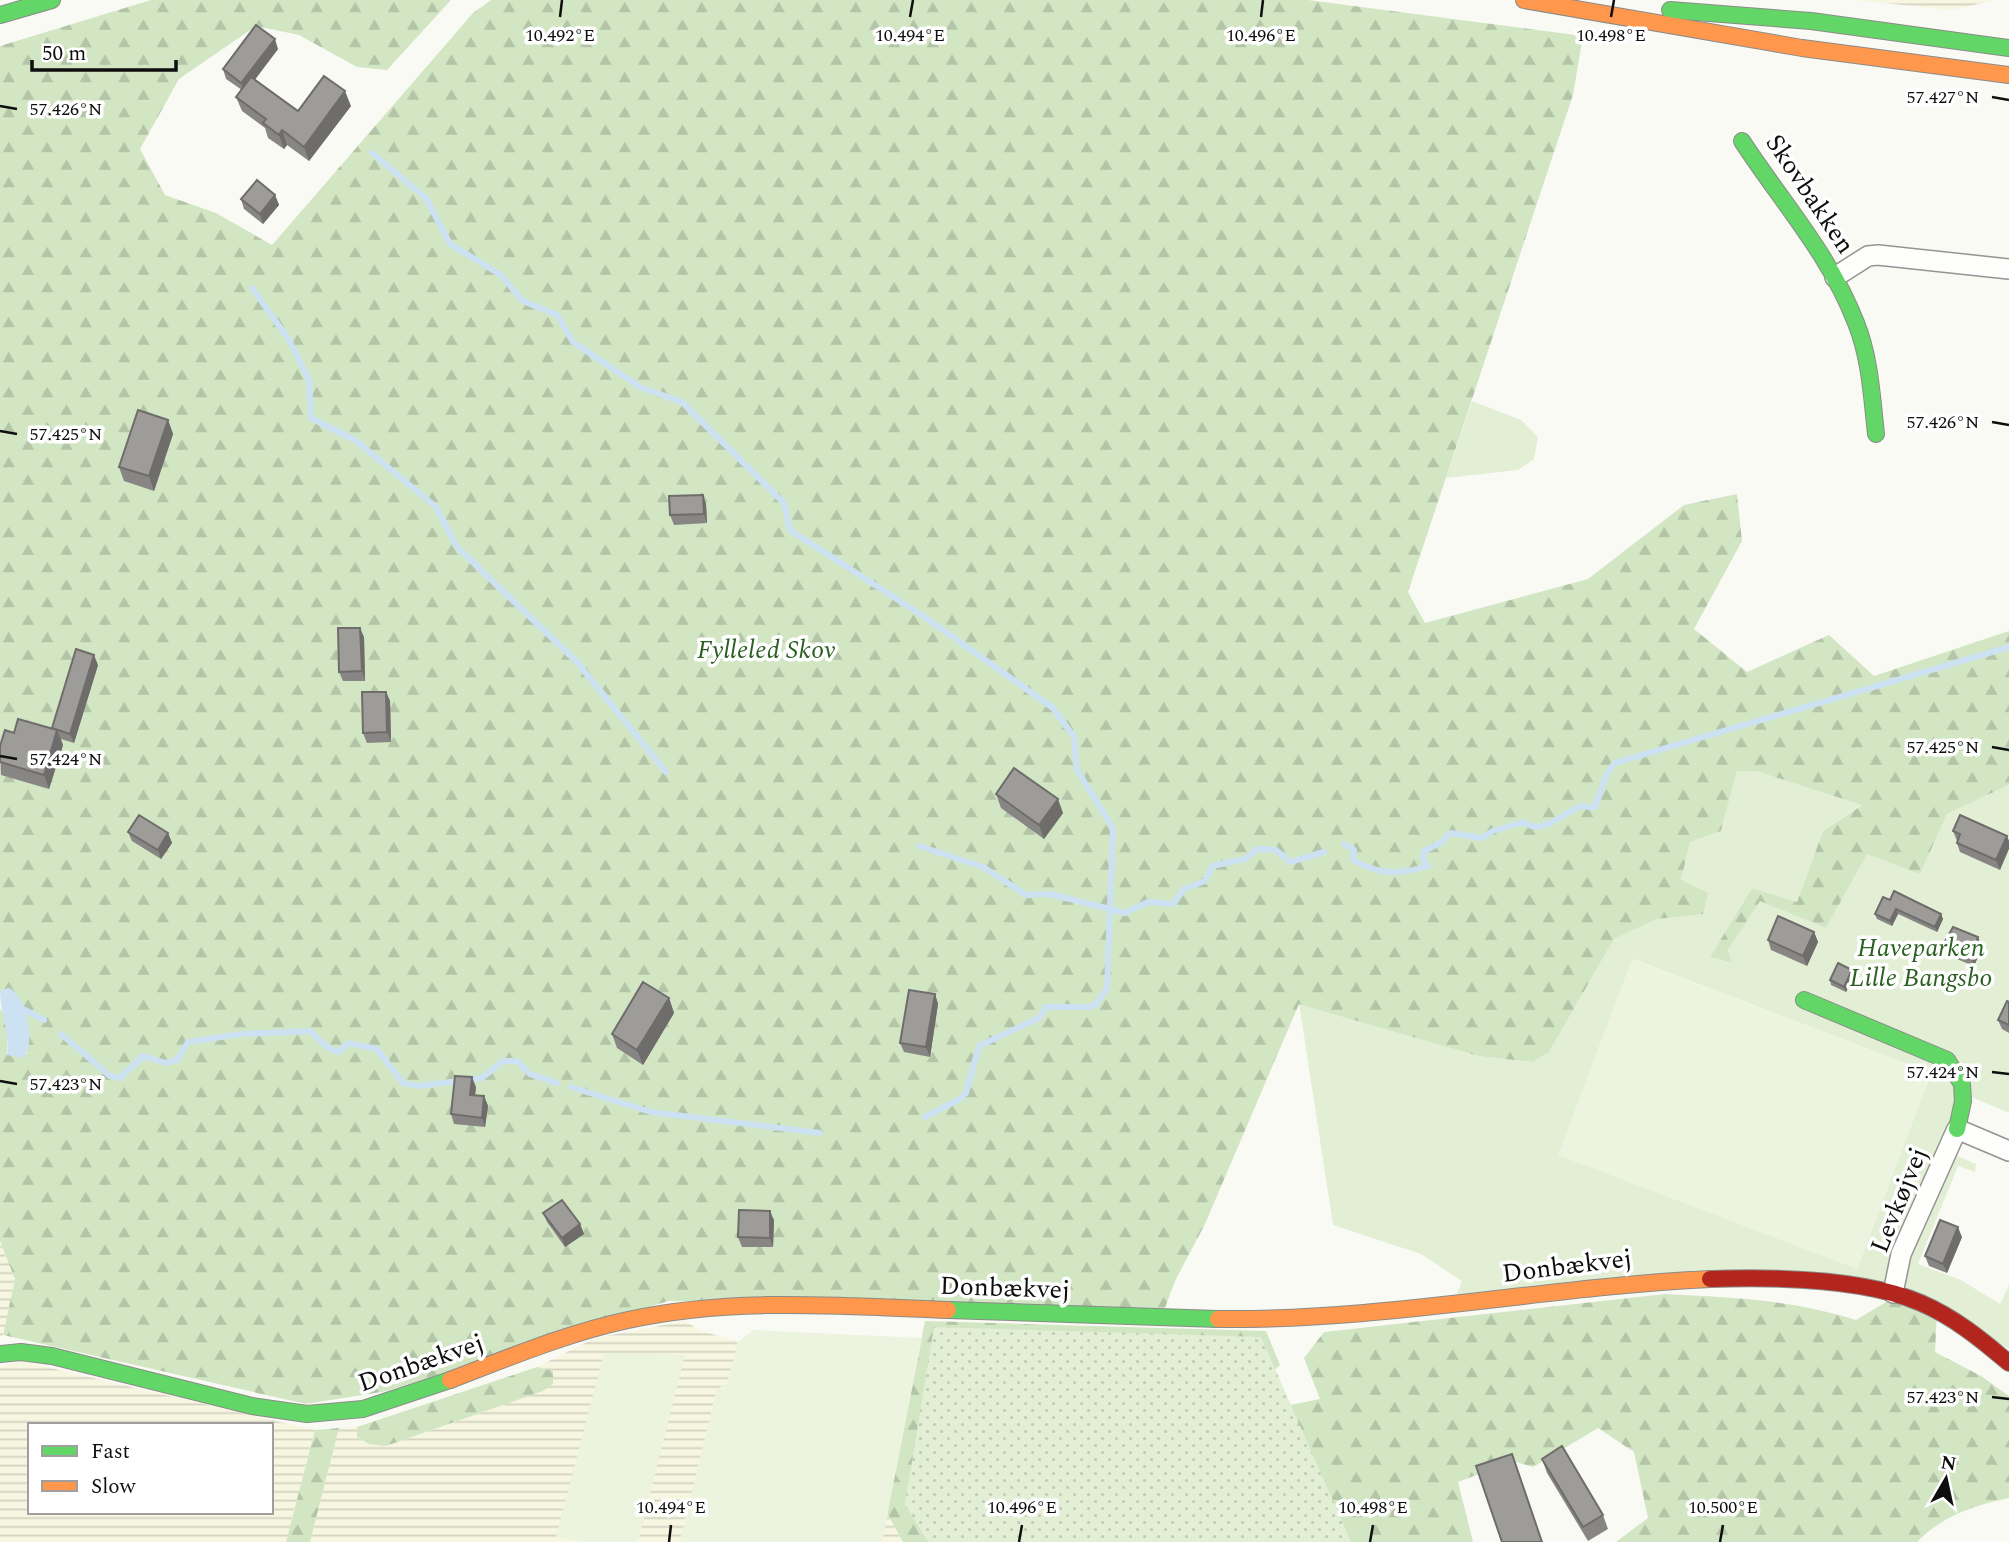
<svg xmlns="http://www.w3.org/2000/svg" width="2009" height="1542" viewBox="0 0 2009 1542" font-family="Spectral,serif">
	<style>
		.farmland { fill: url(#farmland-rules); fill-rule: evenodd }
		.grass { fill: #e2efd5; fill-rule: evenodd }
		.forest { fill: url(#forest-firs) }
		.park { fill: url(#park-dots) }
		.pitch { fill: #ecf3df }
		.water { fill: #cce2f3 }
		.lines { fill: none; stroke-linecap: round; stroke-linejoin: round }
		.stream { stroke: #cce2f3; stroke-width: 6 }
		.street-casing { stroke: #949492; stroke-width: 22 }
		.fast-casing { stroke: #8b8b88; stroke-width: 18 }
		.slow-casing { stroke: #8b8b88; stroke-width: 18 }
		.jam-casing { stroke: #8b8b88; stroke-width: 18 }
		.street { stroke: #fefefd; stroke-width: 19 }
		.fast { stroke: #63d668; stroke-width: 16 }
		.slow { stroke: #ff974d; stroke-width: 16 }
		.jam { stroke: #b3261e; stroke-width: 16 }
		.wall { fill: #888684 }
		.shaded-wall { fill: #6f6d6b }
		.building { fill: #9e9c99; stroke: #6f6d6b; stroke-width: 2 }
		.ticks { fill: none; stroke: #0e0e0e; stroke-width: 2.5 }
		.labels { text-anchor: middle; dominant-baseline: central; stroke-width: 7; stroke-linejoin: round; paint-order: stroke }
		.street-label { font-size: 26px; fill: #0e0e0e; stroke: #fff }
		.park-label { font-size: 26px; font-style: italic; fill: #2c6123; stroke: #fff }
		.ticks-label { font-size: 18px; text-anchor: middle; fill: #0e0e0e; stroke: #fff; stroke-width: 7; stroke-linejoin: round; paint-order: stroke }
	</style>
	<defs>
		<pattern id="farmland-rules" width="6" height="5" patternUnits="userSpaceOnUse" patternTransform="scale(1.75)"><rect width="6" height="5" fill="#f6f6e1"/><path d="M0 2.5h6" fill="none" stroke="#d2d2c0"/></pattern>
		<pattern id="forest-firs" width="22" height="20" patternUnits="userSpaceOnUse" patternTransform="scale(1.75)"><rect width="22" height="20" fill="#d2e6c4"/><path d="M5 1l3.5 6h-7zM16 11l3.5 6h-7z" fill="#b3c4a7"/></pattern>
		<pattern id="park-dots" width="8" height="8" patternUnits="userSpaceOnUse" patternTransform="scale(1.75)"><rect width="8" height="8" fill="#e2efd5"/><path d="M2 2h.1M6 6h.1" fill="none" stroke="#c1ccb6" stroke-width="1.8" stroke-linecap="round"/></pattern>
	</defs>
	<rect width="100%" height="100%" fill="#fafaf4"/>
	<!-- farmland -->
	<path class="farmland" d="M 1854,0 L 1994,0 L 1953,10 Z
		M 0,1242 L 15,1279 L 3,1335 L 0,1337 Z
		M 685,1321 L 699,1330 L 738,1342 L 727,1384 L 717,1389 L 680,1542 L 310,1542 L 339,1428 L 357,1427 L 357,1437 L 369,1444 L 386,1446 L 543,1391 L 553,1371 L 537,1367 L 595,1338 Z
		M 21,1361 L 315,1430 L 286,1542 L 0,1542 L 0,1367 ZM 30,1425 L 271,1425 L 271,1512 L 30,1512 Z
		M 887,1513 L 903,1542 L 882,1542 Z"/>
	<!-- grass -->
	<path class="grass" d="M 1472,401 L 1521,420 L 1538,437 L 1534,459 L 1518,470 L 1446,478 Z
		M 1737,771 L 1756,771 L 1862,804 L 1823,831 L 1797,902 L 1752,888 L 1710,957 L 1731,963 L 1728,950 L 1760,900 L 1826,928 L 1867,853 L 1920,874 L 1947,814 L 2009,785 L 2009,1113 L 1967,1095 L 1942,1149 L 1976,1164 L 1975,1172 L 1958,1166 L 1918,1264 L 1961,1280 L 2000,1304 L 2009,1285 L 2009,1349 L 1889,1284 L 1457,1294 L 1462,1281 L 1421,1254 L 1333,1225 L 1299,1003 L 1478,1056 L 1533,1062 L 1549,1052 L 1614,939 L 1657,919 L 1703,913 L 1681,880 L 1690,842 L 1721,831 ZM 1633,959 L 1931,1073 L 1857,1269 Z"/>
	<!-- forest -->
	<path class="forest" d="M 151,0 L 451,0 L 387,70 L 357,67 L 299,35 L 256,26 L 179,79 L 140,149 L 165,195 L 216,213 L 272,245 L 473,13 L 491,0 L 1308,0 L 1583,36 L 1573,95 L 1408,592 L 1425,623 L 1588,579 L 1684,505 L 1737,494 L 1742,541 L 1694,629 L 1747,672 L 1829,635 L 1874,676 L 2009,631 L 2009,785 L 1947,814 L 1920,874 L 1867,854 L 1826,928 L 1760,901 L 1728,950 L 1732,963 L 1710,957 L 1752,888 L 1797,902 L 1823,831 L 1862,805 L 1756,771 L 1737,771 L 1721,831 L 1690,842 L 1681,880 L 1708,893 L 1703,914 L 1657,919 L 1614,939 L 1549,1052 L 1533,1062 L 1478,1056 L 1299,1004 L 1205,1224 L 1175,1281 L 1165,1308 L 668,1301 L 387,1391 L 306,1404 L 3,1335 L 15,1279 L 0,1241 L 0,1008 L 7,1021 L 7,1055 L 27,1054 L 28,1028 L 9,988 L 0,991 L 0,46 Z
		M 1665,1294 C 1730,1297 1794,1300 1856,1320 L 1891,1299 L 1937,1311 L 1935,1352 L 1981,1376 L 2009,1396 L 2009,1498 C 1975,1505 1942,1516 1917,1542 L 1616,1542 L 1648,1518 L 1634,1452 L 1598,1428 L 1533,1467 L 1513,1461 L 1458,1482 L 1473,1542 L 903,1542 L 887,1513 L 925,1321 L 1266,1331 L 1280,1365 L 1254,1389 L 1257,1412 L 1320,1399 L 1304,1358 L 1324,1332 Z
		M 537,1367 L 553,1371 L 553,1384 L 543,1391 L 386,1446 L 369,1444 L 357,1437 L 357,1427 Z
		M 339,1428 L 310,1542 L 286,1542 L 315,1430 Z"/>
	<!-- park -->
	<path class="park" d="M 934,1327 L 1261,1337 L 1351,1542 L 928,1542 L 905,1504 Z"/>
	<!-- pitch -->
	<path class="pitch" d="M 1632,959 L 1931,1073 L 1857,1269 L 1558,1155 Z
		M 753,1330 L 922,1338 L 882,1542 L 680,1542 L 717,1389 L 727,1383 L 738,1342 Z
		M 604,1353 L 685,1355 L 638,1542 L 586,1542 L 556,1537 Z"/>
	<!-- water -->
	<path class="water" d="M 9,988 C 27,996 37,1043 23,1058 L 7,1055 C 10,1031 0,1014 0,991 Z"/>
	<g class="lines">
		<!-- stream -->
		<path class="stream" d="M 372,153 L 426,198 L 450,244 L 501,275 L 523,301 L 557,315 L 573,342 L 640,387 L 682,402 L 784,503 L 790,530 L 926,618 L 1053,708 L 1074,737 L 1077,770 L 1113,828 L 1107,989 L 1096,1004 L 1090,1007 L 1046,1007 L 1039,1018 L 979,1046 L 966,1093 L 960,1099 L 925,1117
			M 252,288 L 289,340 L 309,380 L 311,418 L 355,440 L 436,507 L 457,547 L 577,662 L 666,772
			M 1344,844 L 1354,850 L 1353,860 C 1380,875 1399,875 1428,866 L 1423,859 L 1424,851 L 1442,842 L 1450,833 L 1482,838 L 1493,831 L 1523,822 C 1542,836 1562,814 1579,807 C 1583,805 1590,808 1595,807 C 1602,791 1603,775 1615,763 L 2009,647
			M 919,846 L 983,867 L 1026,895 L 1050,894 L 1125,913 L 1148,902 L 1173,904 L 1184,889 L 1205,881 L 1212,866 L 1245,859 L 1257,849 L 1276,850 L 1290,862 L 1324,852
			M 21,1008 L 44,1020
			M 61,1034 L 110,1076 L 120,1078 L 143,1056 L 166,1063 L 177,1060 L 188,1042 L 241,1034 L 310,1031 L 327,1047 L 338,1052 L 348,1043 L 377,1049 L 403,1083 L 419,1086 L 482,1078 L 503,1061 L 517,1061 L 530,1074 L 557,1083
			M 571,1087 L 651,1112 L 820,1133"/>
		<!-- street casing -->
		<g class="street-casing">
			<path id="street" d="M 1835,277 L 1868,256 L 1878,255 L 2009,269
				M 1893,1293 L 1901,1254 L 1957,1129 L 2009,1151"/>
		</g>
		<!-- fast casing -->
		<g class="fast-casing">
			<path id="fast" d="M 1670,10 L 1811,21 L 2009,48
				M 0,15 L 52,0
				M 1742,141 C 1781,201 1830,255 1856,323 C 1870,357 1872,398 1876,434
				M 1804,1000 L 1947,1060 L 1962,1084 L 1963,1101 L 1957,1129
				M 948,1310 L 1218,1319
				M 0,1354 L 21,1352 L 52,1356 L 252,1406 L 307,1414 L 363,1409 L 450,1380"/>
		</g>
		<!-- slow casing -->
		<g class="slow-casing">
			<path id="slow" d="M 1524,0 L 1802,48 L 2009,75
				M 1218,1319 C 1383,1321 1545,1287 1710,1279
				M 450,1380 C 508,1358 567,1333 628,1320 C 732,1297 842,1306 948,1310"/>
		</g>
		<!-- jam casing -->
		<g class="jam-casing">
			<path id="jam" d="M 1710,1279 C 1771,1277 1864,1278 1921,1303 C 1954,1317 1982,1340 2009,1363"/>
		</g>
		<!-- street -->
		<use href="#street" class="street"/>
		<!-- fast -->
		<use href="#fast" class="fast"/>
		<!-- slow -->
		<use href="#slow" class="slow"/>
		<!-- jam -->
		<use href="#jam" class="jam"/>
	</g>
	<!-- wall -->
	<path class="wall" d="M 278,49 L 255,79 L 298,111 L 351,106 L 309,161 L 287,145 L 284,149 L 268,138 L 265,128 L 242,111 L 236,97 L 242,90 L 226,79 L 223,69 Z
		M 275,195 L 279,205 L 263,224 L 244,209 L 241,199 Z
		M 168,420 L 173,434 L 154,491 L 124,481 L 119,467 Z
		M 703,495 L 706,504 L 707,523 L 674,525 L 670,515 Z
		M 364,637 L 365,681 L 343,681 L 339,672 Z
		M 98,665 L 74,743 L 61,739 L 63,745 L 49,789 L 1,775 L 0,746 L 14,733 L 52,729 Z
		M 386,692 L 390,701 L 391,742 L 367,743 L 363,733 Z
		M 996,794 L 1063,813 L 1044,839 L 1001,808 Z
		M 1953,831 L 2007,836 L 2000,870 L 1960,852 L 1957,843 L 1957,841 Z
		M 128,832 L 168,833 L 172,843 L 161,859 L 132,841 Z
		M 1890,900 L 1941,914 L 1943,919 L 1937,932 L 1898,914 L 1892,926 L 1877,919 L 1875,914 Z
		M 1814,932 L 1818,942 L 1807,966 L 1771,950 L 1768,940 Z
		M 1978,937 L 1982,947 L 1974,966 L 1947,955 L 1943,945 Z
		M 1854,975 L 1846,992 L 1831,985 L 1830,980 Z
		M 935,994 L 938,1004 L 930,1057 L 904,1052 L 900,1043 Z
		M 669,998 L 674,1013 L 643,1065 L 617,1048 L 612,1034 Z
		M 2009,1002 L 2009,1033 L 2002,1029 L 1998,1020 Z
		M 476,1087 L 475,1095 L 484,1096 L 488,1106 L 485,1127 L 454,1124 L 451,1114 Z
		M 543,1213 L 580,1224 L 584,1234 L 565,1247 L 547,1222 Z
		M 774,1220 L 773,1247 L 742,1247 L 738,1237 Z
		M 1962,1237 L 1947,1273 L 1929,1266 L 1925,1256 Z
		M 1542,1459 L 1603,1515 L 1608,1529 L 1588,1541 L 1547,1473 Z"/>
	<!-- shaded-wall -->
	<path class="shaded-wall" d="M 275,39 L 278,49 L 245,93 L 241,83 Z
		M 345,91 L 351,106 L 309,161 L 304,147 Z
		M 282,130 L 287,145 L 284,149 L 279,135 Z
		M 275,195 L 279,205 L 263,224 L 260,214 Z
		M 168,420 L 173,434 L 154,491 L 149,476 Z
		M 703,495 L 706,504 L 707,523 L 704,514 Z
		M 360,628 L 364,637 L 365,681 L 362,671 Z
		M 94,655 L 98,665 L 74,743 L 70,734 Z
		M 386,692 L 390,701 L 391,742 L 387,732 Z
		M 57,730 L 63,745 L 49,789 L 44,775 Z
		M 1058,799 L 1063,813 L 1044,839 L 1039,825 Z
		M 168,833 L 172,843 L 161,859 L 158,850 Z
		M 2007,836 L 2009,841 L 2009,849 L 2000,870 L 1996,860 Z
		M 1896,909 L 1898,914 L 1892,926 L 1890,921 Z
		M 1941,914 L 1943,919 L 1937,932 L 1935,927 Z
		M 1814,932 L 1818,942 L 1807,966 L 1803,956 Z
		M 1978,937 L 1982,947 L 1974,966 L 1971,956 Z
		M 1852,970 L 1854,975 L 1846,992 L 1844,987 Z
		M 935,994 L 938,1004 L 930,1057 L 926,1047 Z
		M 669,998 L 674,1013 L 643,1065 L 637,1050 Z
		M 472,1077 L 476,1087 L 474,1104 L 470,1095 Z
		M 484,1096 L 488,1106 L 485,1127 L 482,1118 Z
		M 770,1211 L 774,1220 L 773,1247 L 770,1238 Z
		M 580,1224 L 584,1234 L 565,1247 L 562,1238 Z
		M 1958,1227 L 1962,1237 L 1947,1273 L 1943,1264 Z"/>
	<!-- building -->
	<path class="building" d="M 256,25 L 275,39 L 241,83 L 223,69 Z
		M 324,76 L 345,91 L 304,147 L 282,130 L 279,135 L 263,123 L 266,119 L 236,97 L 251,77 L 298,111 Z
		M 257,180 L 275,195 L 260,214 L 241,199 Z
		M 138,410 L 168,420 L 149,476 L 119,467 Z
		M 703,495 L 704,514 L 670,515 L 669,496 Z
		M 338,628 L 360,628 L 362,671 L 339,672 Z
		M 76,649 L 94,655 L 70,734 L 52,728 Z
		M 362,692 L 386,692 L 387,732 L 363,733 Z
		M 18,719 L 57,730 L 44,775 L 0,762 L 0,746 L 5,730 L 14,733 Z
		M 1014,768 L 1058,799 L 1039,825 L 996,794 Z
		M 139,815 L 168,833 L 158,850 L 128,832 Z
		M 1960,815 L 2007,836 L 1996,860 L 1957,843 L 1960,834 L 1953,831 Z
		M 1894,891 L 1941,914 L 1935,927 L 1896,909 L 1890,921 L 1875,914 L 1883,897 L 1890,900 Z
		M 1778,916 L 1814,932 L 1803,956 L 1768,940 Z
		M 1953,927 L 1978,937 L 1971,956 L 1943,945 Z
		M 1838,963 L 1852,970 L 1844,987 L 1830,980 Z
		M 643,982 L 669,998 L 637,1050 L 612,1034 Z
		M 909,990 L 935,994 L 926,1047 L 900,1043 Z
		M 2007,1001 L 2009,1002 L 2009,1025 L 1998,1020 Z
		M 455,1076 L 472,1077 L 470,1095 L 484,1096 L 482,1118 L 451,1114 Z
		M 562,1200 L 580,1224 L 562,1238 L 543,1213 Z
		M 739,1210 L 770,1211 L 770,1238 L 738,1237 Z
		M 1940,1220 L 1958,1227 L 1943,1264 L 1925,1256 Z
		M 1562,1446 L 1603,1515 L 1583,1527 L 1542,1459 Z
		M 1512,1454 L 1542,1542 L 1502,1542 L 1476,1466 Z"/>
	<!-- ticks -->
	<path class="ticks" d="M 560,17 L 562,0M 910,17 L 913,0M 1261,17 L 1263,0M 1611,17 L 1614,0M 1992,97 L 2009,100M 0,106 L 17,109M 1992,422 L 2009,425M 0,431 L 17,434M 1992,747 L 2009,750M 0,756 L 17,759M 1992,1072 L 2009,1074M 0,1081 L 17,1084M 1992,1397 L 2009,1399M 669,1542 L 671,1525M 1019,1542 L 1022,1525M 1370,1542 L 1373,1525M 1720,1542 L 1723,1525"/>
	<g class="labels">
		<!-- street labels -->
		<g class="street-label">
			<text transform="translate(1810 194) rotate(56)">Skovbakken</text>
			<text transform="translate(1899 1200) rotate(-68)">Levkøjvej</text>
			<text transform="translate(1567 1266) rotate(-7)">Donbækvej</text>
			<text transform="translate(1005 1288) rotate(2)">Donbækvej</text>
			<text transform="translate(421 1363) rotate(-19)">Donbækvej</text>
		</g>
		<!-- park labels -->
		<g class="park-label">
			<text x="766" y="650">Fylleled Skov</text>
			<text x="1921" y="948">Haveparken<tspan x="1921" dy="30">Lille Bangsbo</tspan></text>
		</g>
	</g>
	<g class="ticks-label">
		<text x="560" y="41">10.492°E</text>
		<text x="910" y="41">10.494°E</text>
		<text x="1261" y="41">10.496°E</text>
		<text x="1611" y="41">10.498°E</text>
		<text x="1943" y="103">57.427°N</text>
		<text x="66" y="115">57.426°N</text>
		<text x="1943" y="428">57.426°N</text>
		<text x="66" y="440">57.425°N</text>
		<text x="1943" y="753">57.425°N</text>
		<text x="66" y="765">57.424°N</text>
		<text x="1943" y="1078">57.424°N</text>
		<text x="66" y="1090">57.423°N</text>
		<text x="1943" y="1403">57.423°N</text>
		<text x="671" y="1513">10.494°E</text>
		<text x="1022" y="1513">10.496°E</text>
		<text x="1373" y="1513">10.498°E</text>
		<text x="1723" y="1513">10.500°E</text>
	</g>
	<!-- legend -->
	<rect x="28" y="1423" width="245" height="91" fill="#ffffff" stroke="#9f9f9f" stroke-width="2"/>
	<rect x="42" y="1446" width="35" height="10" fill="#63d668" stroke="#9f9f9f" stroke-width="2"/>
	<text x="91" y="1458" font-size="21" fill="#0e0e0e">Fast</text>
	<rect x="42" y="1481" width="35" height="10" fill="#ff974d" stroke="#9f9f9f" stroke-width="2"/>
	<text x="91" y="1493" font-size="21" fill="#0e0e0e">Slow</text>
	<!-- north arrow -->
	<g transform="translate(1946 1479) rotate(9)" stroke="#ffffff" stroke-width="5" paint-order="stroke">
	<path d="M0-5L12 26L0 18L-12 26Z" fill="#0e0e0e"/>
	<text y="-10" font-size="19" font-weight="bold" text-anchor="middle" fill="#0e0e0e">N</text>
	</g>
	<!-- scale -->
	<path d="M32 60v10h144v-10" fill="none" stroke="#0e0e0e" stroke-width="3.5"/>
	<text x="42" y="60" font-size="21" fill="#0e0e0e" stroke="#ffffff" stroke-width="5" paint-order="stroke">50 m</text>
</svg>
